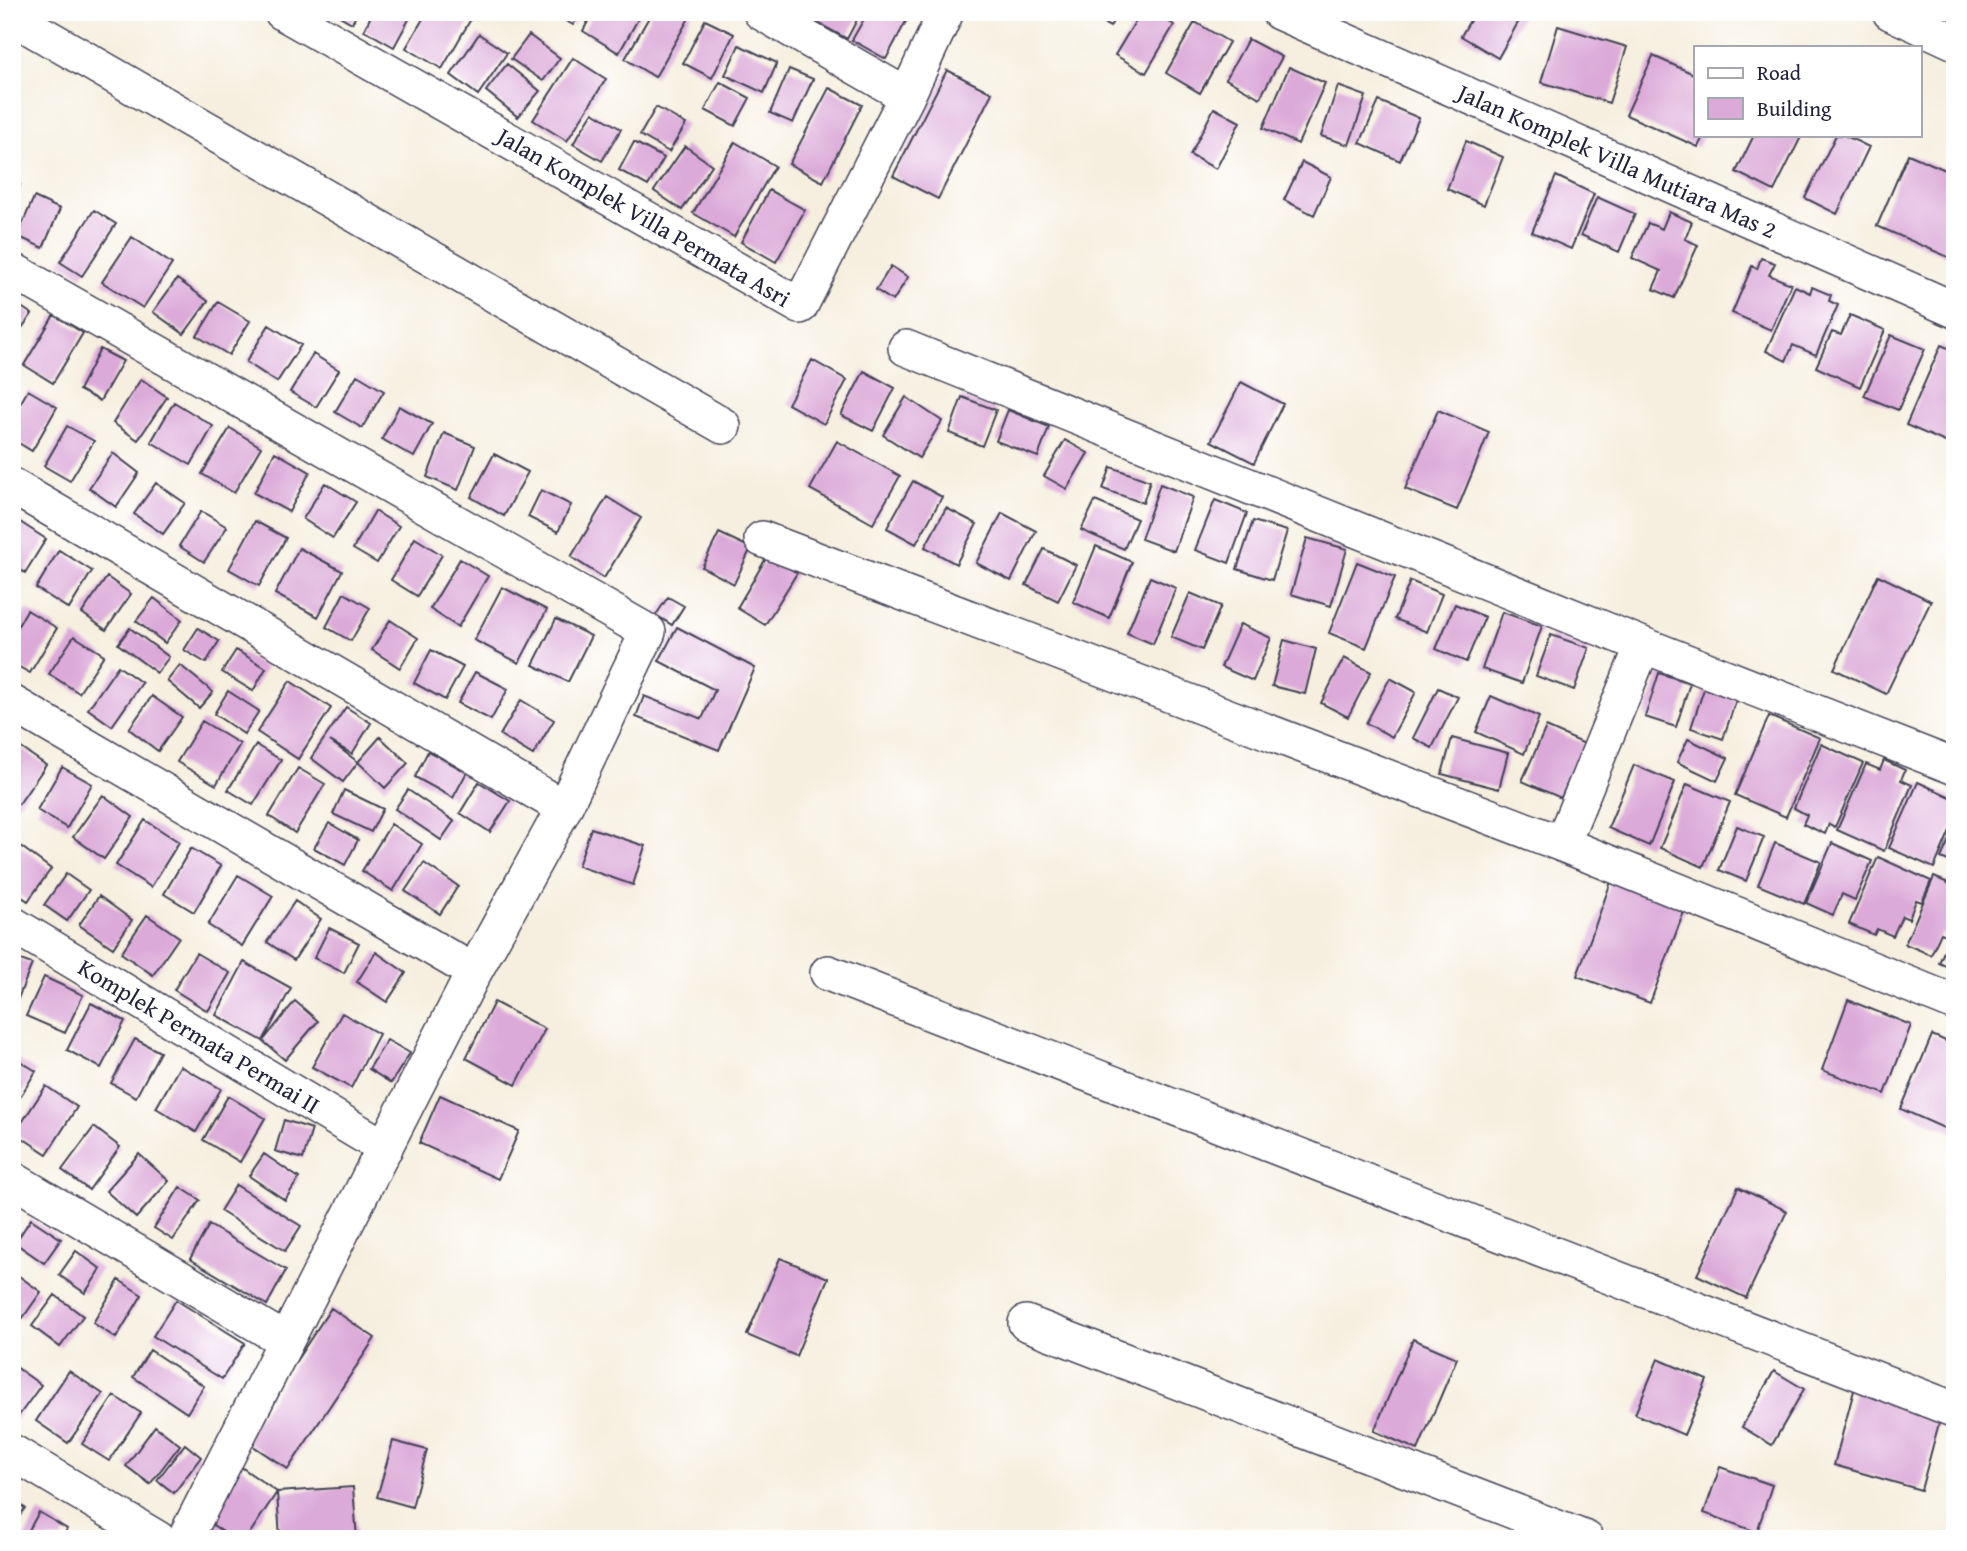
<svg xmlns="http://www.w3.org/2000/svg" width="1967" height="1551" viewBox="0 0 1967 1551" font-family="'Gentium Book Plus',serif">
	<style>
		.building { fill: #dcaad9 }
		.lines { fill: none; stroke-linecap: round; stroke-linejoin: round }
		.street-casing { stroke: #424154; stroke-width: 38 }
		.street { stroke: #fff; stroke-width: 35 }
		.labels { text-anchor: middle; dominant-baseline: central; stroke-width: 5; stroke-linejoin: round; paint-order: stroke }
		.street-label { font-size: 24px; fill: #22223b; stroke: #fff }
	</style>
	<rect width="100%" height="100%" fill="#fff"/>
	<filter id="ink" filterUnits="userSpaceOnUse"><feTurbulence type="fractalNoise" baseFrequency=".0143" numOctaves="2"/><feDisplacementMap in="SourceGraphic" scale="14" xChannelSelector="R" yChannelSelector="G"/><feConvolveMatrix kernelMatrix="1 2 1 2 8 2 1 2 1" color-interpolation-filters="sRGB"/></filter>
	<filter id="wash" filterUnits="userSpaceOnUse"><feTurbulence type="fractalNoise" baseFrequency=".00686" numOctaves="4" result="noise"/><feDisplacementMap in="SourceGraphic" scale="28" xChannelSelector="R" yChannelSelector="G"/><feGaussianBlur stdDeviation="1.57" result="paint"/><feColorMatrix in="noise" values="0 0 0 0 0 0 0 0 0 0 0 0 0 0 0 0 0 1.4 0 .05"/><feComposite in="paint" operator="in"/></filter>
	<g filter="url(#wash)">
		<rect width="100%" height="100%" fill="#f6efdf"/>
		<g id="blocks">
			<!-- building -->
			<path class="building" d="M 333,12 L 358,12 L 352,23 Z
				M 373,12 L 413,12 L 394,47 L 364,30 Z
				M 427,12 L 475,12 L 442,69 L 406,48 Z
				M 551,12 L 581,12 L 573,25 Z
				M 593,12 L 642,12 L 619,53 L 583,31 Z
				M 652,12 L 692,13 L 655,77 L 625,59 Z
				M 819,12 L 861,12 L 847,39 L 814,21 Z
				M 868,12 L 911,12 L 886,59 L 852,40 Z
				M 1017,12 L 1033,12 L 1028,19 Z
				M 1082,12 L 1118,12 L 1110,27 Z
				M 1141,12 L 1154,12 L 1174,25 L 1146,73 L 1115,55 Z
				M 1475,12 L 1524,12 L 1498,58 L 1461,36 Z
				M 705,20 L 734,34 L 712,78 L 683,63 Z
				M 1195,22 L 1229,42 L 1200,93 L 1166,73 Z
				M 1558,26 L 1627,47 L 1609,103 L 1541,82 Z
				M 479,34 L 507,53 L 478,95 L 451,75 Z
				M 529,35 L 560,58 L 543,81 L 511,59 Z
				M 1248,39 L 1282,57 L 1260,98 L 1226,79 Z
				M 739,45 L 777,63 L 764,93 L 725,75 Z
				M 1653,56 L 1696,75 L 1696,135 L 1704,135 L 1698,147 L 1626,115 Z
				M 573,58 L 606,79 L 567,141 L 533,120 Z
				M 507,64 L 540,91 L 518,117 L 486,91 Z
				M 1289,67 L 1325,83 L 1298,144 L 1263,128 Z
				M 789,69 L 813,79 L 793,123 L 770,113 Z
				M 947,70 L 992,93 L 938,199 L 893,176 Z
				M 720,82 L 750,98 L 735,126 L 705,110 Z
				M 1338,86 L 1366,96 L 1349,145 L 1321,136 Z
				M 829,88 L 862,105 L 823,182 L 789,164 Z
				M 1379,101 L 1419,118 L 1400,161 L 1360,143 Z
				M 656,107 L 686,124 L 669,152 L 640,135 Z
				M 1214,108 L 1240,122 L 1216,169 L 1190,155 Z
				M 593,112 L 621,129 L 602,161 L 573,144 Z
				M 1754,135 L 1802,135 L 1774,191 L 1736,172 Z
				M 1836,135 L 1844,135 L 1869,147 L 1837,214 L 1805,198 Z
				M 1466,141 L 1503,157 L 1484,205 L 1447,189 Z
				M 634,142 L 664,158 L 648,186 L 619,170 Z
				M 735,142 L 775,166 L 734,237 L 693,213 Z
				M 685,146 L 712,165 L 682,210 L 654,191 Z
				M 1908,154 L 1955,174 L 1955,260 L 1877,226 Z
				M 1302,162 L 1331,177 L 1314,215 L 1284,200 Z
				M 1556,176 L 1594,194 L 1571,249 L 1532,232 Z
				M 12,181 L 20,185 L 12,200 Z
				M 769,190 L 805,210 L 776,262 L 741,242 Z
				M 34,197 L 60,209 L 43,248 L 17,236 Z
				M 1597,197 L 1635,214 L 1619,252 L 1581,235 Z
				M 94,210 L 116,224 L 82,276 L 60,262 Z
				M 1669,212 L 1692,222 L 1685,239 L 1698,245 L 1674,298 L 1653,289 L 1661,271 L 1632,258 L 1648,223 L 1662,229 Z
				M 132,237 L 172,264 L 143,308 L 102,282 Z
				M 1761,258 L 1775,263 L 1769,275 L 1791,284 L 1771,330 L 1732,313 L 1752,266 L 1757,269 Z
				M 891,266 L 908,277 L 893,301 L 876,290 Z
				M 177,279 L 208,301 L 184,334 L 153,312 Z
				M 1795,286 L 1810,293 L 1812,287 L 1831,295 L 1829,301 L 1838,305 L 1816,355 L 1793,345 L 1786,361 L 1766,351 Z
				M 12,301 L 32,314 L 12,342 Z
				M 218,302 L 250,321 L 229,355 L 197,336 Z
				M 54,315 L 83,333 L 53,383 L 24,365 Z
				M 1850,315 L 1885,330 L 1860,387 L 1816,367 L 1832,332 L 1841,335 Z
				M 269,325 L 301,345 L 277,382 L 246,362 Z
				M 1891,335 L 1925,349 L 1898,410 L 1864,396 Z
				M 1941,345 L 1955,351 L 1955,439 L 1952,445 L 1906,425 Z
				M 100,349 L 123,361 L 100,401 L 79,390 Z
				M 313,354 L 339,370 L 316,407 L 290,392 Z
				M 812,360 L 847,380 L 824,424 L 788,404 Z
				M 864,371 L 895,388 L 873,431 L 841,415 Z
				M 357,375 L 384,391 L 362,428 L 335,412 Z
				M 141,379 L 167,397 L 138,440 L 113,423 Z
				M 1241,382 L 1283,404 L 1254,463 L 1211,441 Z
				M 28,390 L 57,407 L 32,451 L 12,439 L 12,418 Z
				M 906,397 L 942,421 L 919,458 L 883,435 Z
				M 962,397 L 996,410 L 982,446 L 949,433 Z
				M 174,402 L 213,426 L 191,465 L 151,442 Z
				M 399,406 L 432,424 L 414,457 L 382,439 Z
				M 1008,410 L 1049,427 L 1038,457 L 996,441 Z
				M 1438,410 L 1489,432 L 1457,510 L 1405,489 Z
				M 67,426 L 94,441 L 70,481 L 44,466 Z
				M 230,428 L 261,447 L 234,493 L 202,474 Z
				M 444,433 L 475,446 L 458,490 L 427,477 Z
				M 1065,440 L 1088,453 L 1067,489 L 1044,476 Z
				M 837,441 L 900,476 L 873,524 L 810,489 Z
				M 275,452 L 310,472 L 289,512 L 254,493 Z
				M 113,453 L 139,473 L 116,507 L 89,488 Z
				M 494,454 L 528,472 L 504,516 L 471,497 Z
				M 1111,467 L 1150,481 L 1143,503 L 1103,489 Z
				M 913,481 L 942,497 L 916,544 L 887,528 Z
				M 156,483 L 185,503 L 163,534 L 134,514 Z
				M 325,483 L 356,502 L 333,538 L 303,519 Z
				M 1160,484 L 1193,497 L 1174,551 L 1141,539 Z
				M 541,490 L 571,505 L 558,532 L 528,517 Z
				M 607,497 L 641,518 L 604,578 L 571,557 Z
				M 1215,500 L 1247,513 L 1229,563 L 1195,550 Z
				M 1095,501 L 1137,519 L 1124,549 L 1081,530 Z
				M 946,508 L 977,524 L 956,564 L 925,547 Z
				M 201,511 L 227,527 L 204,562 L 179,546 Z
				M 375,511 L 399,526 L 377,563 L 353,549 Z
				M 1002,513 L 1036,531 L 1011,581 L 976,563 Z
				M 17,520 L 46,539 L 25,573 L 12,565 L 12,527 Z
				M 255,521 L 286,538 L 259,586 L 229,569 Z
				M 1253,521 L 1287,531 L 1272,580 L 1237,569 Z
				M 719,533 L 751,548 L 734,584 L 702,567 Z
				M 415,538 L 442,555 L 417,596 L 391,580 Z
				M 1307,538 L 1347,549 L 1331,606 L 1291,594 Z
				M 1096,546 L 1132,562 L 1109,618 L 1073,602 Z
				M 299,548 L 342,571 L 318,617 L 275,594 Z
				M 1044,549 L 1076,565 L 1058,601 L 1026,585 Z
				M 59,550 L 92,571 L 69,609 L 36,588 Z
				M 768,555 L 797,573 L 765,625 L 737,608 Z
				M 460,559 L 488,576 L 458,627 L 430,609 Z
				M 1357,562 L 1395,577 L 1366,648 L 1329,633 Z
				M 1878,575 L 1931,601 L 1886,694 L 1834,669 Z
				M 107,577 L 131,594 L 106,630 L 82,613 Z
				M 1150,577 L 1176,588 L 1153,644 L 1127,633 Z
				M 1410,581 L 1442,594 L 1427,632 L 1395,619 Z
				M 502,587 L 547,610 L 519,663 L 474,640 Z
				M 344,593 L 370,608 L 351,641 L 326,627 Z
				M 1190,593 L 1221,606 L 1202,650 L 1171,637 Z
				M 668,597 L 684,606 L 672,625 L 656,615 Z
				M 154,598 L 182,620 L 165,643 L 136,621 Z
				M 1455,604 L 1485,617 L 1466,662 L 1436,649 Z
				M 27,610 L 57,628 L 30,673 L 12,663 L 12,636 Z
				M 1502,612 L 1542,626 L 1522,683 L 1482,669 Z
				M 556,619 L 591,636 L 568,682 L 533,665 Z
				M 390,620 L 418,638 L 400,668 L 372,650 Z
				M 1240,624 L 1271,638 L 1253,681 L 1221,667 Z
				M 677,627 L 755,668 L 719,750 L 636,717 L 644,696 L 702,719 L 715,690 L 659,661 Z
				M 130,628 L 169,657 L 157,673 L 118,644 Z
				M 198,628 L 219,641 L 206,663 L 184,650 Z
				M 1551,635 L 1589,648 L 1574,690 L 1536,676 Z
				M 74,636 L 104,655 L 79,693 L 49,674 Z
				M 1284,640 L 1316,649 L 1305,694 L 1272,686 Z
				M 236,650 L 266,668 L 253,691 L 222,672 Z
				M 431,650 L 463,667 L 445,700 L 414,683 Z
				M 1344,658 L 1371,672 L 1348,717 L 1321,703 Z
				M 180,665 L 213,692 L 199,708 L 167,681 Z
				M 118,666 L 142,683 L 112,726 L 88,709 Z
				M 475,672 L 508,689 L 491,720 L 458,703 Z
				M 1659,673 L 1690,683 L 1676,727 L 1645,717 Z
				M 1390,678 L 1416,692 L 1392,737 L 1366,723 Z
				M 290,681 L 331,708 L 298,759 L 257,732 Z
				M 1438,688 L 1458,697 L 1432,748 L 1413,738 Z
				M 1704,689 L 1736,700 L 1723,739 L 1691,728 Z
				M 228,691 L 259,711 L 244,734 L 214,714 Z
				M 152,696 L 182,717 L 158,751 L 129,729 Z
				M 1491,696 L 1539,717 L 1524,754 L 1476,732 Z
				M 521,700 L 554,720 L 533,755 L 500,735 Z
				M 346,707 L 371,723 L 352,754 L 330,741 L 358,762 L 343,782 L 311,758 Z
				M 1769,716 L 1820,738 L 1786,817 L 1735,795 Z
				M 202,721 L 240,744 L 216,785 L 177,762 Z
				M 1546,727 L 1585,744 L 1561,798 L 1522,781 Z
				M 380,737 L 408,763 L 385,788 L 358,762 Z
				M 1452,738 L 1508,753 L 1499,789 L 1442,774 Z
				M 1688,739 L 1728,758 L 1717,781 L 1677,762 Z
				M 14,743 L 46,765 L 19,804 L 12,800 Z
				M 1821,744 L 1863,763 L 1835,827 L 1829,824 L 1825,834 L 1803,824 L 1807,815 L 1794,808 Z
				M 256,745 L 281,760 L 253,805 L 228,790 Z
				M 428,751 L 467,772 L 453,798 L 415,777 Z
				M 1884,760 L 1905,770 L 1901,780 L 1912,785 L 1884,851 L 1837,830 L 1866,764 L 1880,770 Z
				M 1634,765 L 1675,782 L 1649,846 L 1608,828 Z
				M 62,767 L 92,784 L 67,828 L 37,810 Z
				M 298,768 L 325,784 L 295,833 L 269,816 Z
				M 479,782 L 510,801 L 490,832 L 460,813 Z
				M 1918,782 L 1955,799 L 1955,819 L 1934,868 L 1889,848 Z
				M 1687,784 L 1730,802 L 1703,867 L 1660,848 Z
				M 344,790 L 383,809 L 371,832 L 333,814 Z
				M 408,790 L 454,821 L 441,840 L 395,809 Z
				M 103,795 L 133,817 L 104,859 L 73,837 Z
				M 145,820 L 179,842 L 151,887 L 116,865 Z
				M 329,823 L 358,840 L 345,865 L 314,848 Z
				M 391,824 L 422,844 L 393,891 L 362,871 Z
				M 1737,826 L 1764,837 L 1746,881 L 1719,870 Z
				M 1955,827 L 1955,864 L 1941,858 Z
				M 591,828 L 645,846 L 633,885 L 578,866 Z
				M 1775,843 L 1821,862 L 1804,904 L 1758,885 Z
				M 1832,843 L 1872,861 L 1855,900 L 1842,894 L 1833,915 L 1806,903 Z
				M 19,845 L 51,869 L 28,901 L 12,890 L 12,853 Z
				M 191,848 L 221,866 L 194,912 L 164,894 Z
				M 1878,857 L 1931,881 L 1922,902 L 1916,900 L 1909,919 L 1902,916 L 1893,936 L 1877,929 L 1874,935 L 1849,924 Z
				M 424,863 L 458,886 L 440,914 L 405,891 Z
				M 66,874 L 89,890 L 67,921 L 44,905 Z
				M 238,875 L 273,896 L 242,946 L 208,925 Z
				M 1934,877 L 1955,886 L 1955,970 L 1939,963 L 1954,928 L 1950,926 L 1946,935 L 1941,933 L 1931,955 L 1905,944 Z
				M 1612,879 L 1686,906 L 1650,1003 L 1577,976 Z
				M 99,896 L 132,920 L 113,948 L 79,925 Z
				M 295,901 L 321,919 L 294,960 L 267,942 Z
				M 147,915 L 179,937 L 153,975 L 121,953 Z
				M 329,928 L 359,943 L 344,973 L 314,958 Z
				M 376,952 L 406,973 L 387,1002 L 357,982 Z
				M 196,953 L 230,973 L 208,1011 L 174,990 Z
				M 12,957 L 32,964 L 15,1006 L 12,1004 Z
				M 244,962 L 291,988 L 263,1041 L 216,1015 Z
				M 44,977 L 83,995 L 65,1033 L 26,1016 Z
				M 1848,1000 L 1911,1025 L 1885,1094 L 1822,1070 Z
				M 295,1001 L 318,1021 L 285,1060 L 263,1041 Z
				M 494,1002 L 545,1029 L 516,1085 L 466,1058 Z
				M 91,1003 L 125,1021 L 101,1068 L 67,1050 Z
				M 342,1013 L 379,1034 L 351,1088 L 312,1067 Z
				M 1932,1035 L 1955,1045 L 1955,1133 L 1901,1109 Z
				M 135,1039 L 160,1052 L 136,1097 L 111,1083 Z
				M 387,1040 L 410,1053 L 391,1083 L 369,1069 Z
				M 12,1056 L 36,1071 L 12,1110 Z
				M 180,1066 L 221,1089 L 196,1132 L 156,1108 Z
				M 46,1086 L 77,1107 L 47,1154 L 15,1133 Z
				M 440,1095 L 519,1131 L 498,1179 L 419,1143 Z
				M 228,1096 L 265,1118 L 240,1162 L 203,1140 Z
				M 284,1120 L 312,1129 L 303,1159 L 275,1151 Z
				M 94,1127 L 120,1147 L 89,1190 L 62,1170 Z
				M 139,1154 L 169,1181 L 136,1218 L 106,1191 Z
				M 264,1154 L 299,1178 L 285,1200 L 249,1176 Z
				M 236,1185 L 301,1226 L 285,1251 L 220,1211 Z
				M 180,1187 L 200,1200 L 173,1240 L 154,1228 Z
				M 1738,1187 L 1787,1211 L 1746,1298 L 1697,1275 Z
				M 31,1219 L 61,1239 L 44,1263 L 15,1243 Z
				M 209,1225 L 286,1270 L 267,1305 L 190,1259 Z
				M 76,1251 L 101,1269 L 85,1293 L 59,1275 Z
				M 780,1258 L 828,1278 L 796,1356 L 747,1335 Z
				M 12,1271 L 41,1292 L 22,1319 L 12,1311 Z
				M 119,1280 L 142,1295 L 116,1338 L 93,1323 Z
				M 55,1295 L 83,1316 L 60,1347 L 32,1326 Z
				M 176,1300 L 245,1343 L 222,1379 L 153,1336 Z
				M 331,1308 L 375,1338 L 288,1469 L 244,1440 Z
				M 1413,1339 L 1457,1358 L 1418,1450 L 1374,1431 Z
				M 150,1350 L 204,1386 L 187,1413 L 133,1377 Z
				M 1658,1359 L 1707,1380 L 1684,1435 L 1635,1414 Z
				M 16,1367 L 41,1385 L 15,1421 L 12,1419 L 12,1372 Z
				M 69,1371 L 103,1394 L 68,1443 L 36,1421 Z
				M 1774,1371 L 1804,1389 L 1772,1445 L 1742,1427 Z
				M 1856,1383 L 1943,1408 L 1921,1490 L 1834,1465 Z
				M 114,1396 L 141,1413 L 109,1461 L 82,1444 Z
				M 155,1426 L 180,1445 L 150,1484 L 126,1466 Z
				M 393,1441 L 427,1450 L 412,1507 L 377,1497 Z
				M 185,1444 L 201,1457 L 174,1493 L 157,1480 Z
				M 234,1462 L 277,1492 L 246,1539 L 233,1539 L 199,1515 Z
				M 1720,1467 L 1772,1485 L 1757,1532 L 1704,1513 Z
				M 353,1487 L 357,1539 L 280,1539 L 277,1492 Z
				M 12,1500 L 25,1508 L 12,1527 Z
				M 39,1512 L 67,1529 L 62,1539 L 24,1539 Z"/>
		</g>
	</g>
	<g filter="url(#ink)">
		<use href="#blocks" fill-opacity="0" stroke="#424154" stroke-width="2"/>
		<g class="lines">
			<!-- street casing -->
			<g class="street-casing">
				<path id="street" d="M 282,12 L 800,306 L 907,96 L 946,12
					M 761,12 L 907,96
					M 1279,12 L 1955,310
					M 1890,12 L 1955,42
					M 12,17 L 723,426
					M 12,270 L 648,632 L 564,808 L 474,972 L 185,1539
					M 906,348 L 1643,645 L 1955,767
					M 12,486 L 564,808
					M 762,539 L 1562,844 L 1955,1003
					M 12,703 L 474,972
					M 1562,844 L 1643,645
					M 12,924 L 385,1148
					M 828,973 L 1955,1410
					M 12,1179 L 286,1341
					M 1026,1323 L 1586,1539
					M 12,1452 L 158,1539"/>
			</g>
			<!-- street -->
			<use href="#street" class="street"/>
		</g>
	</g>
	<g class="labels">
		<!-- street labels -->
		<g class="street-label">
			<text transform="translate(1617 161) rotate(24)">Jalan Komplek Villa Mutiara Mas 2</text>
			<text transform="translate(644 217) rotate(30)">Jalan Komplek Villa Permata Asri</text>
			<text transform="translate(199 1036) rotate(31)">Komplek Permata Permai II</text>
		</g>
	</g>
	<!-- margin -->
	<rect width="1967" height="1551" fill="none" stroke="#fff" stroke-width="42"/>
	<!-- legend -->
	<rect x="1694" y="46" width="228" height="91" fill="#ffffff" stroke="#a7a7b1" stroke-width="2"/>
	<rect x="1708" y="68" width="35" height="10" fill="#ffffff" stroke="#a7a7b1" stroke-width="2"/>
	<text x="1757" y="80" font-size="21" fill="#22223b">Road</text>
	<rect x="1708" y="98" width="35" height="21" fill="#dcaad9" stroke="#a7a7b1" stroke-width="2"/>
	<text x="1757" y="116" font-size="21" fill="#22223b">Building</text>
</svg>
